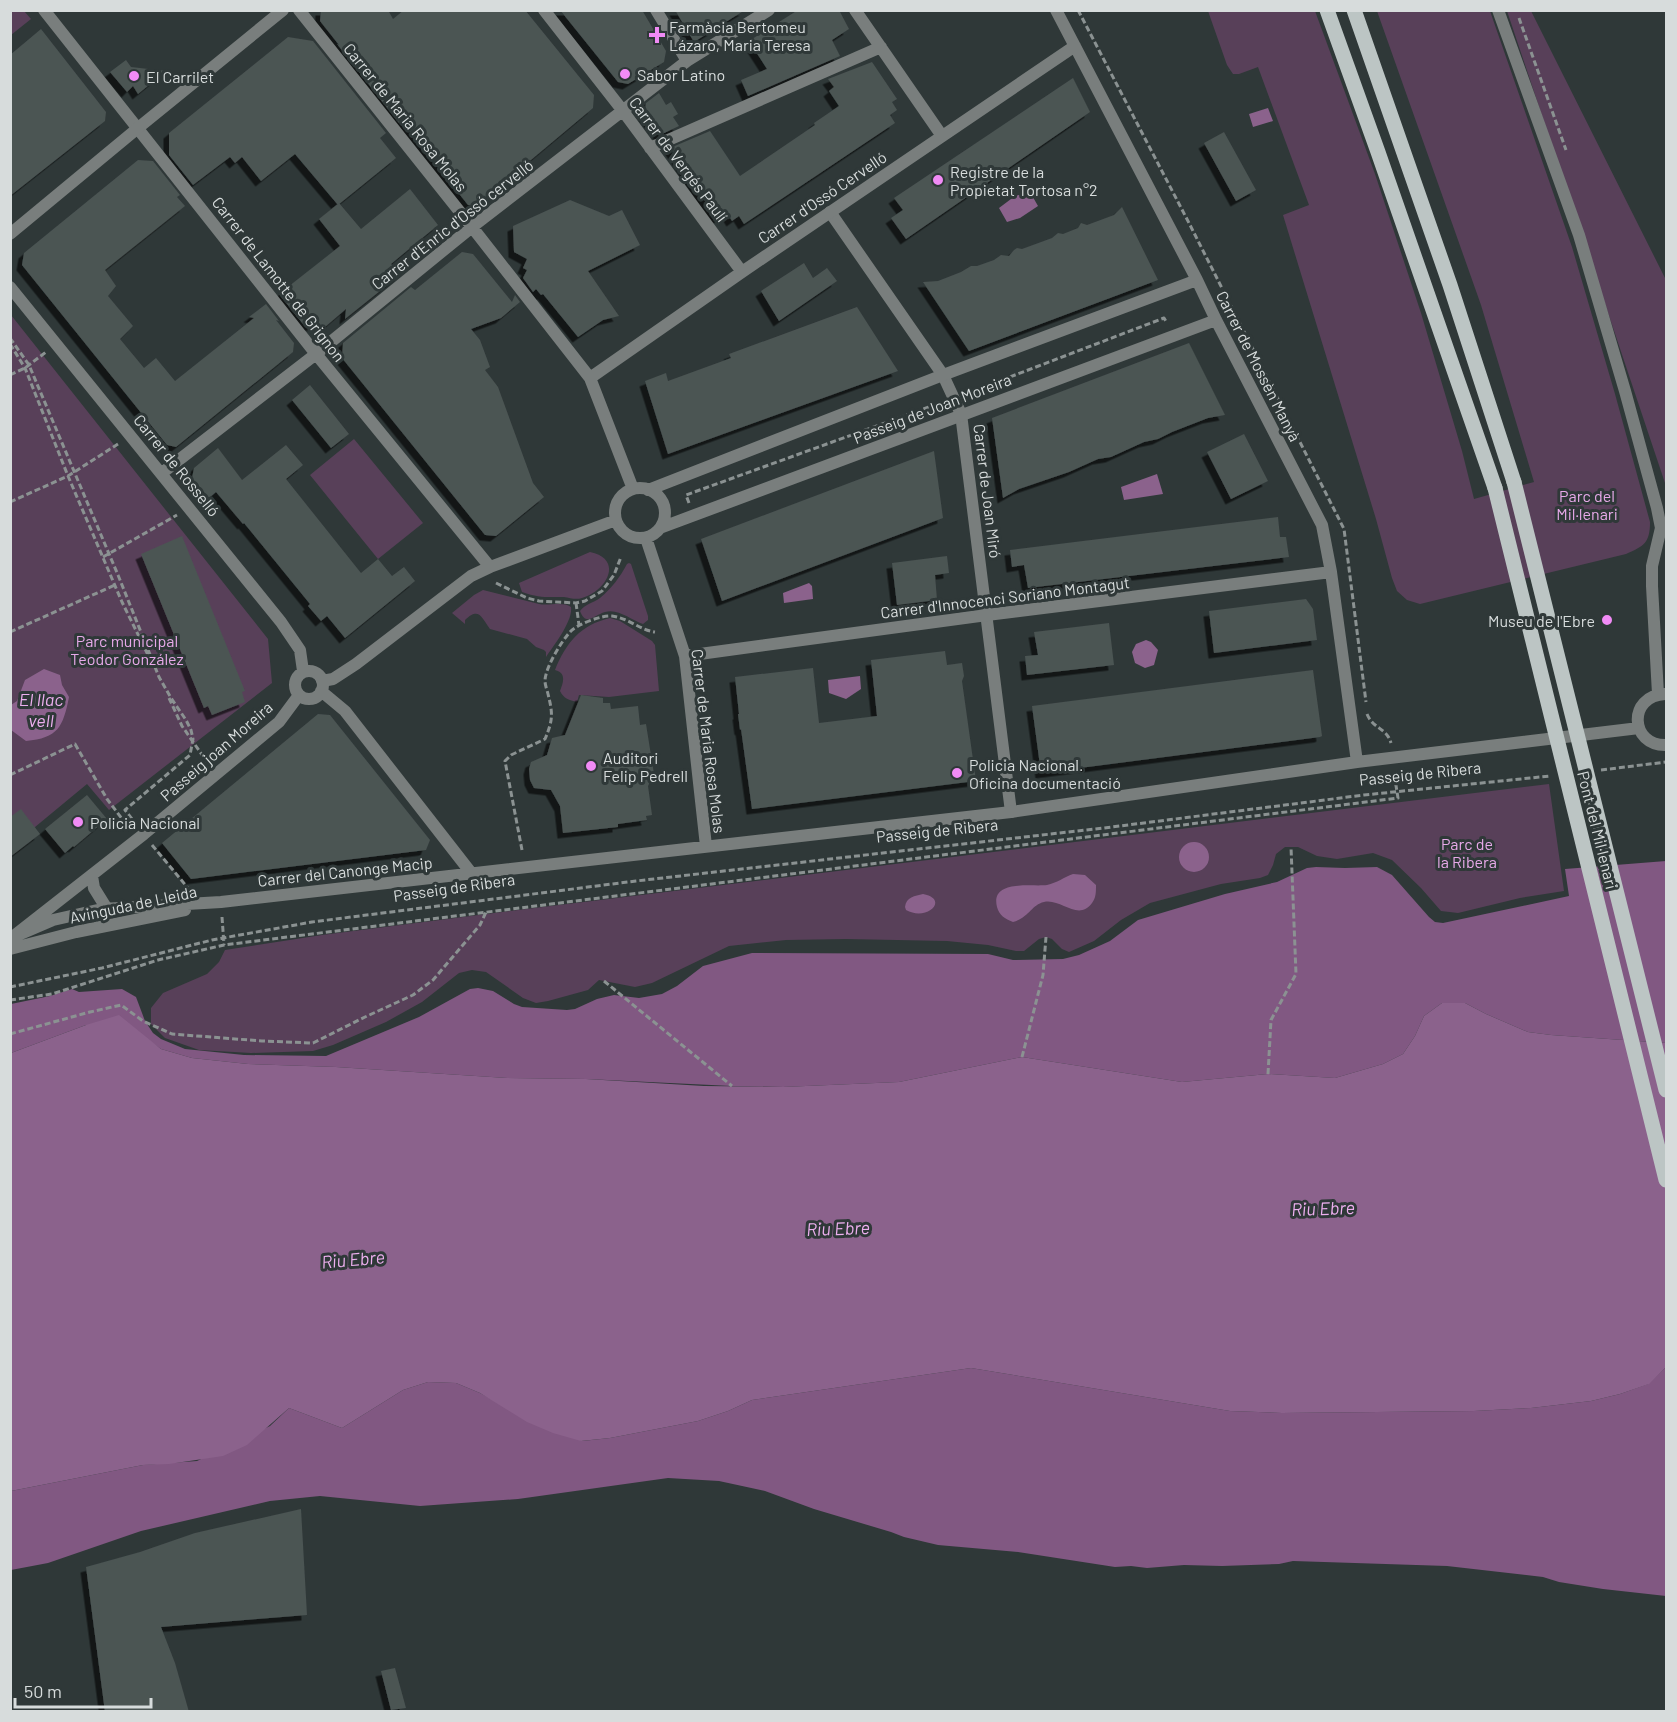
<svg xmlns="http://www.w3.org/2000/svg" width="1677" height="1722" viewBox="0 0 1677 1722" font-family="Barlow,sans-serif">
	<style>
		.green { fill: #584059 }
		.forest { fill: #815882 }
		.water { fill: #8b628c }
		.building { fill: #4b5453; filter: url(#shadow) }
		.lines { fill: none; stroke-linecap: round; stroke-linejoin: round }
		.path { stroke: #8b9292; stroke-width: 3; stroke-dasharray: 6 3; stroke-linecap: butt }
		.pedestrian { stroke: #797e7d; stroke-width: 12 }
		.minor { stroke: #797e7d; stroke-width: 12 }
		.tertiary { stroke: #797e7d; stroke-width: 12 }
		.primary { stroke: #bcc5c4; stroke-width: 15 }
		.primary-bridge { stroke: #bcc5c4; stroke-width: 15 }
		.poi-dot { fill: #f18bf5; stroke: #2f3838; stroke-width: 2 }
		.labels { text-anchor: middle; dominant-baseline: central; stroke-width: 6; stroke-linejoin: round; paint-order: stroke }
		.poi-label { font-size: 16px; fill: #d7dcdc; stroke: #2f3838; text-anchor: start }
		.street-label { font-size: 16px; fill: #d7dcdc; stroke: #2f3838 }
		.park-label { font-size: 16px; fill: #e7a9e9; stroke: #2f3838 }
		.water-label { font-size: 18px; font-style: italic; fill: #edafef; stroke: #2f3838 }
	</style>
	<defs>
		<filter id="shadow"><feDropShadow dx="-5.5" dy="5.5" stdDeviation="0" flood-color="#0009"/></filter>
	</defs>
	<rect width="100%" height="100%" fill="#2f3838"/>
	<!-- green -->
	<path class="green" d="M 11,10 L 24,11 L 31,19 L 11,35 Z
		M 1208,11 L 1315,11 L 1375,174 L 1421,313 L 1462,451 L 1474,499 L 1534,482 L 1481,305 L 1377,11 L 1490,11 L 1572,247 L 1615,394 L 1650,522 C 1650,543 1644,546 1626,554 L 1420,604 L 1407,600 L 1397,591 L 1392,578 L 1376,519 L 1283,215 L 1309,205 L 1258,67 L 1239,74 L 1233,74 L 1227,65 Z
		M 1507,11 L 1531,11 L 1666,280 L 1666,486 Z
		M 11,315 L 268,639 L 272,683 L 109,810 L 87,784 L 29,832 L 11,833 Z
		M 354,439 L 423,523 L 378,559 L 310,475 Z
		M 590,552 C 624,559 607,591 582,598 C 576,600 570,598 564,597 C 546,597 539,598 522,592 L 519,583 Z
		M 629,563 L 631,564 L 648,616 L 648,620 L 643,624 C 631,620 618,608 605,612 C 594,615 586,627 580,611 C 585,604 593,603 600,598 C 612,588 620,577 627,564 Z
		M 483,590 L 539,604 C 549,606 563,601 571,607 C 573,621 554,645 546,657 L 546,652 L 544,650 L 536,647 L 527,639 L 490,629 C 482,618 479,606 465,620 L 465,624 L 452,613 L 474,595 Z
		M 610,618 L 620,621 L 652,641 L 655,645 L 659,691 L 609,697 L 579,695 L 577,702 C 569,700 564,699 560,691 C 563,683 567,673 555,670 C 566,643 580,625 610,618 Z
		M 1549,784 L 1564,891 L 1520,898 L 1458,913 L 1441,911 L 1421,888 L 1392,860 L 1373,853 L 1337,859 L 1317,856 L 1298,847 L 1285,847 L 1276,854 L 1273,865 L 1268,875 L 1260,878 L 1221,884 L 1150,903 L 1121,920 L 1094,941 L 1069,952 L 1062,949 L 1052,939 L 1046,937 L 1039,939 L 1024,951 L 1016,951 L 988,945 L 947,941 L 846,939 L 786,940 L 729,946 L 652,983 L 635,987 L 599,980 L 588,990 L 548,1001 L 536,1003 L 523,998 L 486,972 L 472,970 L 459,973 L 422,1002 L 386,1022 L 333,1045 L 313,1051 L 251,1053 L 199,1050 L 165,1038 L 151,1024 L 151,1008 L 163,993 L 207,974 L 219,962 L 225,950 L 322,935 L 510,911 Z"/>
	<!-- forest -->
	<path class="forest" d="M 1666,861 L 1666,1043 L 1551,1035 L 1528,1032 L 1486,1014 L 1465,1003 L 1442,1003 L 1424,1016 L 1415,1036 L 1403,1054 L 1383,1064 L 1335,1078 L 1268,1074 L 1182,1082 L 1022,1057 L 899,1082 L 783,1087 L 732,1086 L 586,1079 L 507,1078 L 336,1067 L 248,1064 L 192,1058 L 161,1049 L 144,1037 L 86,1025 L 11,1053 L 11,1004 L 50,996 L 72,989 L 79,992 L 122,989 L 136,997 L 145,1021 L 153,1033 L 161,1039 L 185,1049 L 244,1055 L 326,1056 L 419,1017 L 470,989 L 478,988 L 493,991 L 514,1004 L 522,1007 L 567,1010 L 575,1009 L 597,999 L 614,995 L 639,998 L 662,994 L 677,986 L 703,966 L 752,953 L 988,954 L 1013,960 L 1063,959 L 1079,955 L 1110,941 L 1138,920 L 1225,894 L 1277,882 L 1307,868 L 1316,867 L 1345,868 L 1377,867 L 1392,875 L 1429,917 L 1435,922 L 1443,923 L 1569,896 L 1565,869 Z
		M 1666,1367 L 1666,1596 L 1603,1589 L 1559,1582 L 1543,1577 L 1447,1566 L 1293,1561 L 1279,1564 L 1222,1566 L 1184,1565 L 1147,1568 L 1131,1566 L 1115,1567 L 1018,1552 L 938,1545 L 904,1537 L 891,1532 L 814,1509 L 765,1491 L 719,1481 L 668,1478 L 518,1499 L 420,1506 L 320,1496 L 270,1501 L 141,1531 L 48,1563 L 11,1570 L 11,1491 L 143,1465 L 197,1461 L 270,1426 L 289,1408 L 342,1428 L 403,1390 L 428,1382 L 456,1383 L 480,1393 L 504,1406 L 582,1441 L 610,1438 L 698,1421 L 728,1411 L 752,1400 L 971,1368 L 1230,1411 L 1282,1413 L 1474,1411 L 1531,1408 L 1591,1401 L 1620,1394 L 1648,1384 Z"/>
	<!-- water -->
	<path class="water" d="M 1268,108 L 1273,121 L 1253,127 L 1249,114 Z
		M 1030,192 L 1038,206 L 1020,218 L 1007,222 L 999,208 L 1015,196 Z
		M 1157,474 L 1163,494 L 1124,500 L 1121,487 Z
		M 809,583 L 812,586 L 813,599 L 784,603 L 783,593 Z
		M 1146,640 L 1151,642 L 1158,650 L 1154,665 L 1145,668 L 1135,663 L 1132,652 L 1136,644 Z
		M 44,669 L 60,675 L 62,685 L 69,697 C 63,727 58,738 26,741 L 11,730 L 11,705 L 17,701 L 25,680 Z
		M 860,676 L 861,689 L 846,699 L 829,693 L 828,680 Z
		M1179 857a15 15 0 1 1 30 0a15 15 0 1 1-30 0Z
		M 1073,874 L 1085,875 L 1096,885 C 1096,892 1096,898 1092,903 C 1078,922 1061,898 1044,902 C 1031,905 1030,917 1013,922 C 1005,919 999,915 997,907 C 990,879 1032,887 1047,885 C 1057,883 1064,877 1073,874 Z
		M 923,894 C 950,899 927,922 906,910 L 905,907 C 906,897 915,896 923,894 Z
		M 1442,1003 L 1465,1003 L 1486,1014 L 1528,1032 L 1551,1035 L 1666,1043 L 1666,1367 L 1649,1384 L 1620,1394 L 1591,1401 L 1531,1408 L 1474,1411 L 1282,1413 L 1230,1411 L 971,1368 L 752,1400 L 728,1411 L 698,1421 L 610,1438 L 581,1441 L 553,1433 L 527,1422 L 480,1393 L 456,1383 L 428,1382 L 403,1390 L 342,1428 L 289,1408 L 247,1445 L 223,1456 L 169,1464 L 143,1465 L 11,1491 L 11,1053 L 86,1025 L 119,1015 L 161,1049 L 192,1058 L 248,1064 L 336,1067 L 507,1078 L 586,1079 L 704,1086 L 783,1087 L 899,1082 L 1022,1057 L 1182,1082 L 1268,1074 L 1335,1078 L 1383,1064 L 1403,1054 L 1415,1036 L 1424,1016 Z"/>
	<!-- building -->
	<path class="building" d="M 321,10 L 388,10 L 393,19 L 404,10 L 525,10 L 594,95 L 593,108 L 476,206 L 468,205 L 401,121 L 399,123 L 337,44 L 339,45 L 320,21 Z
		M 560,10 L 642,10 L 666,51 L 664,62 L 628,84 L 618,82 Z
		M 675,10 L 745,10 L 694,42 Z
		M 798,10 L 839,10 L 849,29 L 832,40 L 840,56 L 748,96 L 741,80 L 767,69 L 749,41 Z
		M 41,29 L 106,112 L 105,121 L 10,196 L 10,55 Z
		M 288,37 L 313,41 L 386,133 L 380,138 L 396,158 L 338,205 L 295,154 L 261,181 L 242,157 L 235,163 L 230,157 L 193,185 L 169,155 L 169,133 Z
		M 126,60 L 131,67 L 166,71 L 138,94 L 133,86 L 127,92 L 110,72 Z
		M 872,62 L 897,99 L 892,102 L 897,110 L 890,115 L 895,123 L 744,224 L 739,216 L 732,221 L 727,213 L 717,219 L 670,148 L 710,131 L 740,176 L 815,125 L 814,123 L 839,106 L 829,91 L 834,87 L 828,79 Z
		M 1073,78 L 1090,112 L 906,239 L 891,218 L 903,210 L 894,198 Z
		M 659,93 L 666,105 L 671,102 L 678,114 L 673,117 L 679,126 L 660,135 L 644,115 L 646,103 Z
		M 1224,132 L 1256,190 L 1236,201 L 1204,143 Z
		M 138,160 L 153,161 L 180,195 L 177,197 L 185,206 L 105,270 L 116,286 L 108,296 L 133,326 L 120,339 L 144,368 L 156,358 L 175,381 L 254,318 L 249,317 L 266,304 L 279,321 L 276,320 L 294,343 L 293,352 L 176,447 L 167,445 L 22,265 L 24,253 Z
		M 410,189 L 438,225 L 391,264 L 400,275 L 345,319 L 346,309 L 325,327 L 303,324 L 279,294 L 340,246 L 319,219 L 339,203 L 361,229 Z
		M 570,200 L 609,216 L 622,210 L 640,245 L 588,271 L 619,316 L 603,320 L 578,337 L 543,294 L 541,295 L 536,289 L 533,292 L 523,278 L 527,270 L 523,268 L 527,259 L 514,252 L 513,226 Z
		M 1122,207 L 1158,280 L 969,351 L 923,282 L 938,281 L 961,272 L 971,266 L 977,266 L 994,260 L 1001,255 L 1009,256 L 1014,250 L 1017,248 L 1022,249 L 1052,238 L 1058,233 L 1063,234 L 1078,228 L 1081,223 L 1087,225 L 1114,215 Z
		M 462,252 L 473,254 L 512,302 L 515,295 L 520,302 L 501,318 L 471,329 L 480,340 L 490,367 L 485,370 L 498,387 L 533,483 L 544,497 L 496,536 L 485,535 L 342,358 L 343,343 L 411,287 L 415,290 Z
		M 804,263 L 813,278 L 827,268 L 837,281 L 779,321 L 761,291 Z
		M 857,307 L 898,371 L 668,454 L 645,381 L 666,373 L 668,381 L 731,358 L 729,354 Z
		M 1189,343 L 1225,415 L 1208,418 L 1172,432 L 1158,439 L 1144,442 L 1111,457 L 1098,459 L 1069,472 L 1019,489 L 1003,498 L 992,418 Z
		M 310,385 L 349,434 L 331,448 L 292,400 Z
		M 1244,434 L 1268,481 L 1231,499 L 1207,452 Z
		M 286,445 L 303,465 L 286,479 L 361,573 L 378,559 L 392,576 L 404,567 L 415,581 L 345,638 L 327,616 L 321,621 L 308,606 L 310,604 L 244,523 L 243,524 L 216,492 L 209,498 L 192,478 L 194,468 L 218,448 L 242,480 Z
		M 934,451 L 943,518 L 722,601 L 701,539 Z
		M 1278,517 L 1280,537 L 1286,537 L 1289,557 L 1028,588 L 1024,565 L 1012,567 L 1010,550 Z
		M 182,536 L 245,691 L 242,692 L 245,702 L 212,715 L 208,706 L 204,708 L 141,554 Z
		M 947,556 L 949,573 L 935,575 L 937,600 L 897,605 L 892,563 Z
		M 1306,599 L 1313,609 L 1317,640 L 1214,653 L 1209,611 Z
		M 1109,623 L 1114,665 L 1027,675 L 1025,656 L 1038,655 L 1034,632 Z
		M 945,651 L 947,665 L 962,663 L 964,676 L 962,681 L 976,781 L 752,809 L 741,729 L 740,730 L 738,714 L 739,714 L 735,677 L 813,668 L 819,723 L 877,716 L 871,660 Z
		M 1313,670 L 1322,736 L 1320,737 L 1041,773 L 1032,706 Z
		M 581,695 L 603,698 L 603,703 L 610,703 L 611,709 L 638,706 L 640,725 L 646,724 L 654,774 L 648,786 L 652,815 L 646,816 L 647,820 L 618,824 L 618,827 L 563,833 L 560,806 L 551,790 L 534,788 L 530,780 L 529,769 L 531,762 L 547,755 L 552,738 L 565,735 Z
		M 318,714 L 330,715 L 430,840 L 426,850 L 191,879 L 162,843 Z
		M 87,795 L 107,819 L 74,847 L 73,846 L 65,853 L 45,829 Z
		M 21,809 L 40,834 L 10,857 L 10,817 Z
		M 301,1509 L 307,1615 L 161,1627 L 175,1663 L 189,1712 L 105,1712 L 86,1567 L 140,1552 L 195,1533 Z
		M 395,1668 L 406,1708 L 391,1710 L 381,1671 Z"/>
	<g class="lines">
		<!-- path -->
		<path class="path" d="M 1078,10 L 1189,223 L 1344,529 L 1366,702
			M 10,11 L 11,10
			M 1519,18 L 1566,150
			M 10,338 L 29,365 L 118,575 L 159,677 L 171,698 L 186,720 L 191,730 L 193,739 L 190,755 L 125,810 L 135,823
			M 10,344 L 25,368 L 68,476 L 122,602 L 152,663
			M 10,375 L 25,368 L 46,352
			M 968,393 L 1164,318 L 1167,323
			M 10,502 L 68,476 L 118,444
			M 689,503 L 686,495 L 940,403
			M 103,557 L 177,515
			M 496,583 L 527,598 L 539,601 L 576,603 L 585,601 L 602,591 L 614,575 L 621,557
			M 576,603 L 579,625
			M 10,632 L 115,585
			M 169,698 L 182,726 L 207,762
			M 1367,714 C 1373,729 1387,728 1391,743
			M 1601,770 L 1666,762
			M 10,775 L 75,744 L 107,799 L 129,828
			M 152,845 L 188,888
			M 522,850 L 505,761 L 511,755 L 545,739 C 553,720 553,714 548,694 C 547,690 545,685 545,681 C 545,668 561,642 570,632 C 577,624 602,615 612,616 C 628,618 640,630 655,632
			M 222,917 L 224,945
			M 604,981 L 732,1086
			M 10,987 L 102,968 L 212,940 L 312,922 L 636,881 L 1104,828 L 1364,795 L 1550,776
			M 10,1000 L 52,994 L 158,960 L 224,945 L 1398,798 L 1394,773
			M 10,1034 L 90,1012 L 121,1005 L 143,1021 L 172,1034 L 262,1041 L 313,1043 L 365,1017 L 413,995 L 433,980 L 480,925 L 486,912
			M 1022,1057 L 1043,975 L 1046,937
			M 1268,1074 L 1271,1020 L 1296,974 L 1291,847"/>
		<!-- pedestrian -->
		<path class="pedestrian" d="M 830,212 L 943,375 L 961,414 L 1011,812"/>
		<!-- minor -->
		<path class="minor" d="M 44,10 L 316,354 L 490,567
			M 299,10 L 472,227 L 590,378 L 633,489
			M 544,10 L 623,111 L 742,272
			M 656,10 L 687,61
			M 855,10 L 942,136
			M 1056,10 L 1197,280 L 1216,320 L 1322,525 L 1331,572 L 1357,762
			M 1498,10 L 1579,235 L 1625,391 L 1657,508 L 1661,528 L 1652,566 L 1652,586 L 1658,694
			M 650,148 L 881,47
			M 10,287 L 281,622 L 300,650 L 303,671
			M 590,378 L 742,272 L 1075,46
			M 162,473 L 316,354 L 472,227 L 687,61 L 769,10
			M615 513a25 25 0 1 1 50 0a25 25 0 1 1-50 0Z
			M 648,490 L 943,375 L 1197,280
			M 660,528 L 1216,320
			M 646,538 L 685,656 L 706,846
			M 685,656 L 987,615 L 1331,572
			M295 685a14 14 0 1 1 28 0a14 14 0 1 1-28 0Z
			M 322,681 L 333,679 L 356,664 L 471,576 L 490,567 L 616,520
			M 321,691 L 345,711 L 472,874
			M 1665,694 C 1627,696 1630,746 1666,745
			M 92,876 L 94,888 L 107,909
			M 18,935 L 53,920 L 102,909 L 221,902 L 1011,812 L 1357,762 L 1639,728
			M 10,939 L 144,834 L 279,722 L 299,695
			M 10,949 L 76,932 L 185,910"/>
		<!-- tertiary -->
		<path class="tertiary" d="M 10,234 L 138,128 L 283,10"/>
		<!-- primary -->
		<path class="primary" d="M 1327,10 L 1378,152 L 1495,488
			M 1354,10 L 1450,285 L 1514,482"/>
		<!-- primary-bridge -->
		<path class="primary-bridge" d="M 1514,482 L 1666,1090
			M 1495,488 L 1666,1180"/>
	</g>
	<!-- markers -->
	<g class="poi-dot">
		<path d="M654 26h6v6h6v6h-6v6h-6v-6h-6v-6h6z"/>
		<circle cx="625" cy="74" r="6"/>
		<circle cx="134" cy="76" r="6"/>
		<circle cx="938" cy="180" r="6"/>
		<circle cx="1607" cy="620" r="6"/>
		<circle cx="591" cy="766" r="6"/>
		<circle cx="957" cy="773" r="6"/>
		<circle cx="78" cy="822" r="6"/>
	</g>
	<g class="labels">
		<!-- poi labels -->
		<g class="poi-label">
			<text x="669" y="26">Farmàcia Bertomeu<tspan x="669" dy="18">Lázaro, Maria Teresa</tspan></text>
			<text x="637" y="74">Sabor Latino</text>
			<text x="146" y="76">El Carrilet</text>
			<text x="950" y="171">Registre de la<tspan x="950" dy="18">Propietat Tortosa n°2</tspan></text>
			<text x="1595" y="620" text-anchor="end">Museu de l'Ebre</text>
			<text x="603" y="757">Auditori<tspan x="603" dy="18">Felip Pedrell</tspan></text>
			<text x="969" y="764">Policia Nacional.<tspan x="969" dy="18">Oficina documentació</tspan></text>
			<text x="90" y="822">Policia Nacional</text>
		</g>
		<!-- street labels -->
		<g class="street-label">
			<text transform="translate(406 117) rotate(51)">Carrer de Maria Rosa Molas</text>
			<text transform="translate(679 159) rotate(53)">Carrer de Vergés Paulí</text>
			<text transform="translate(822 197) rotate(-34)">Carrer d'Ossó Cervelló</text>
			<text transform="translate(452 224) rotate(-38)">Carrer d'Enric d'Ossó cervelló</text>
			<text transform="translate(279 279) rotate(52)">Carrer de Lamotte de Grignon</text>
			<text transform="translate(1259 366) rotate(63)">Carrer de Mossèn Manyà</text>
			<text transform="translate(932 408) rotate(-21)">Passeig de Joan Moreira</text>
			<text transform="translate(177 465) rotate(51)">Carrer de Rosselló</text>
			<text transform="translate(988 491) rotate(83)">Carrer de Joan Miró</text>
			<text transform="translate(1005 597) rotate(-7)">Carrer d'Innocenci Soriano Montagut</text>
			<text transform="translate(709 741) rotate(83)">Carrer de Maria Rosa Molas</text>
			<text transform="translate(216 751) rotate(-41)">Passeig joan Moreira</text>
			<text transform="translate(1420 773) rotate(-6)">Passeig de Ribera</text>
			<text transform="translate(937 830) rotate(-6)">Passeig de Ribera</text>
			<text transform="translate(1598 830) rotate(76)">Pont del Mil·lenari</text>
			<text transform="translate(345 871) rotate(-6)">Carrer del Canonge Macip</text>
			<text transform="translate(454 887) rotate(-8)">Passeig de Ribera</text>
			<text transform="translate(133 904) rotate(-12)">Avinguda de Lleida</text>
		</g>
		<!-- park labels -->
		<g class="park-label">
			<text x="1587" y="495">Parc del<tspan x="1587" dy="18">Mil·lenari</tspan></text>
			<text x="127" y="640">Parc municipal<tspan x="127" dy="18">Teodor González</tspan></text>
			<text x="1467" y="843">Parc de<tspan x="1467" dy="18">la Ribera</tspan></text>
		</g>
		<!-- water labels -->
		<g class="water-label">
			<text x="41" y="699">El llac<tspan x="41" dy="21">vell</tspan></text>
			<text transform="translate(1323 1208) rotate(-2)">Riu Ebre</text>
			<text transform="translate(838 1228) rotate(-2)">Riu Ebre</text>
			<text transform="translate(353 1259) rotate(-5)">Riu Ebre</text>
		</g>
	</g>
	<!-- border -->
	<rect width="1677" height="1722" fill="none" stroke="#d7dcdc" stroke-width="24"/>
	<!-- scale -->
	<path d="M15 1698v9h136v-9" fill="none" stroke="#d7dcdc" stroke-width="3"/>
	<text x="24" y="1698" font-size="18" fill="#d7dcdc" stroke="#2f3838" stroke-width="4.5" paint-order="stroke">50 m</text>
</svg>
